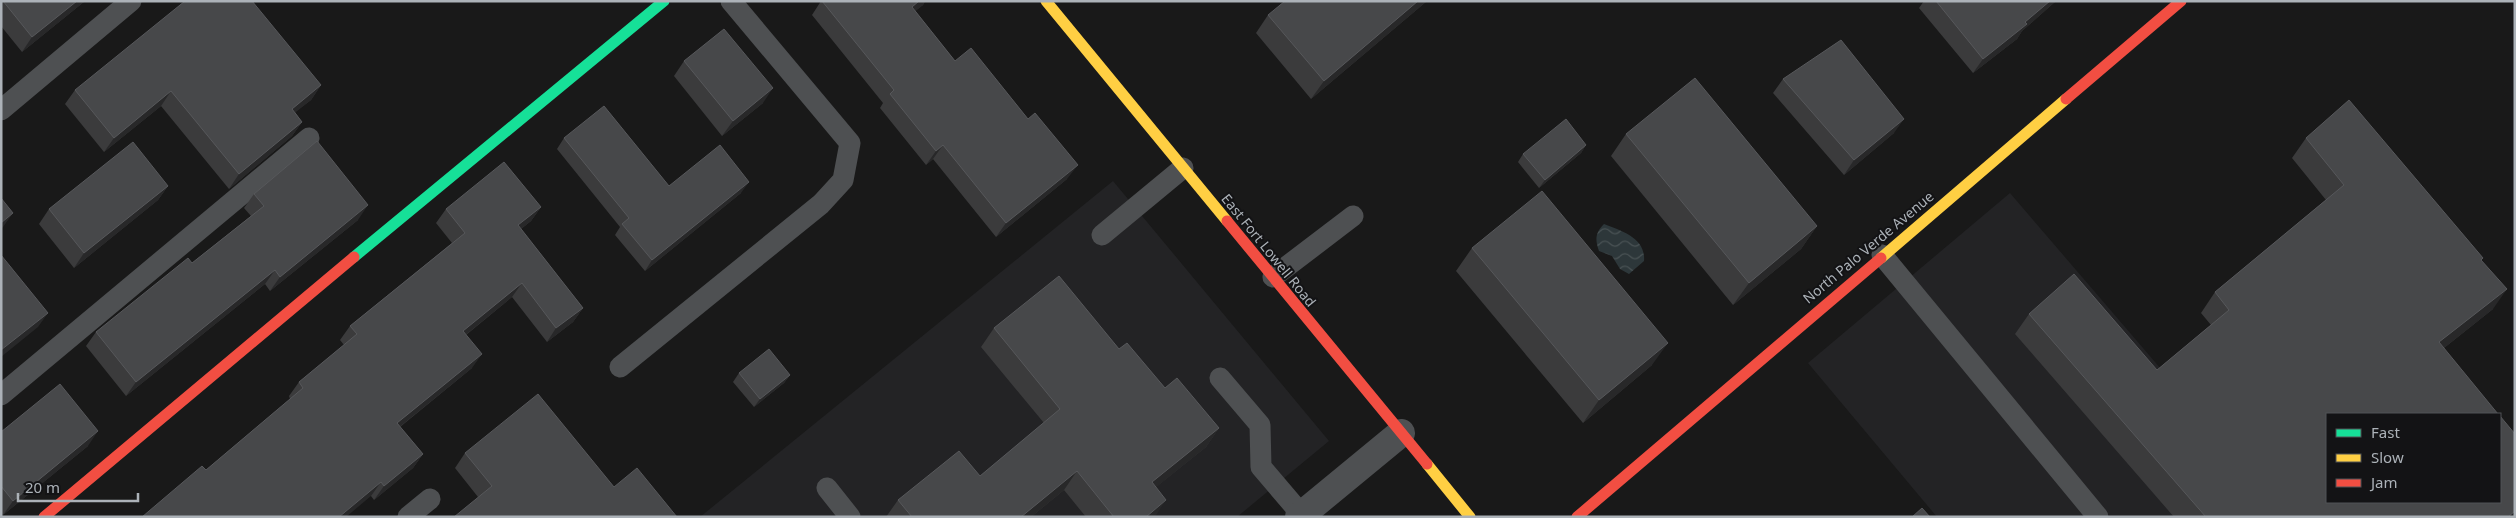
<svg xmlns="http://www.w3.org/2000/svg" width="2516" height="518" viewBox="0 0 2516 518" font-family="'Noto Sans',sans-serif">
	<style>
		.built { fill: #232325 }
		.water { fill: url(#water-waves) }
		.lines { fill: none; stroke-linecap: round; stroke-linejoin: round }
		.lane { stroke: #4e5052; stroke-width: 21 }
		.street { stroke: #4e5052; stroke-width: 28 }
		.fast { stroke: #16e098; stroke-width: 11 }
		.slow { stroke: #ffcf43; stroke-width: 11 }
		.jam { stroke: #f24e42; stroke-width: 11 }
		.wall { fill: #3b3b3c }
		.shaded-wall { fill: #282829 }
		.building { fill: #47484a; stroke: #57585b }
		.labels { text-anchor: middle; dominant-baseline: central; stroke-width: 4; stroke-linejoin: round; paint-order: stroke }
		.street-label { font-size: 14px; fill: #acb2b8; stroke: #131315 }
	</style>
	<defs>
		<pattern id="water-waves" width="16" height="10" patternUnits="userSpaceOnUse" patternTransform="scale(1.25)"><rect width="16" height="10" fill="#2d373a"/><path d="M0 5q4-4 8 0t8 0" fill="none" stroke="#495254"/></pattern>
	</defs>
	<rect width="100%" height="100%" fill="#191919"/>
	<!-- built -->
	<path class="built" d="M 1113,181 L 1329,441 L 1237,517 L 700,517 Z
		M 2010,193 L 2288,517 L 1937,517 L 1808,363 Z"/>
	<!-- water -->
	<path class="water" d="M 1604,224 C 1622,231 1646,238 1644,261 L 1629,274 L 1620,269 L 1612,256 L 1599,251 C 1595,240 1595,233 1604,224 Z"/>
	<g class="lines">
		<!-- lane -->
		<path class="lane" d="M 1,110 L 131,1
			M 1102,235 L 1183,168
			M 1882,255 L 2098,517
			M 1273,277 L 1353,216
			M 620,367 L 821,204 L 843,180 L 850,143 L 731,1
			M 1220,378 L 1260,425 L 1261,467 L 1302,515
			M 1,395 L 309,138
			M 827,488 L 850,517
			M 408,517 L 430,499"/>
		<!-- street -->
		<path class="street" d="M 1299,517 L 1401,433"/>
		<!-- fast -->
		<path class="fast" d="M 354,257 L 664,1"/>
		<!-- slow -->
		<path class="slow" d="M 1046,1 L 1227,221
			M 1881,258 L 2066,99
			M 1427,464 L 1470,517"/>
		<!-- jam -->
		<path class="jam" d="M 2066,99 L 2181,1
			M 1227,221 L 1427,464
			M 44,517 L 354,257
			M 1577,517 L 1881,258"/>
	</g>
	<!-- wall -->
	<path class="wall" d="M 1,1 L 85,1 L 22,52 L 1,26 Z
		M 821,1 L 925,1 L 923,5 L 915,11 L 955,61 L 1067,179 L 996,237 L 933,159 L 926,165 L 880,108 L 883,103 L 812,15 Z
		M 1427,1 L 1311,99 L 1256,33 L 1268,15 Z
		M 1924,1 L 2056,1 L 2022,31 L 2017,39 L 1973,73 L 1919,8 Z
		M 684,61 L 763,103 L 722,136 L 674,76 Z
		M 1783,79 L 1894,133 L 1844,175 L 1773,93 Z
		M 321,85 L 311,100 L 295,112 L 302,122 L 292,136 L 229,189 L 161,106 L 104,152 L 65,104 L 75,90 Z
		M 1626,134 L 1817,226 L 1801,249 L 1733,305 L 1611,156 Z
		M 564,138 L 669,186 L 741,193 L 645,271 L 615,235 L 620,227 L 557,149 Z
		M 2306,138 L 2481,261 L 2493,309 L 2444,348 L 2515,517 L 2174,517 L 2015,334 L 2029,314 L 2157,370 L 2211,325 L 2201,313 L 2215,292 L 2326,200 L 2292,158 Z
		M 1586,145 L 1581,153 L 1539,188 L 1518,162 L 1523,154 Z
		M 168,186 L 158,200 L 74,268 L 39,224 L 49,209 Z
		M 254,194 L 358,220 L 270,291 L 265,284 L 126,396 L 86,346 L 96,332 L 192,263 L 251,216 L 244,208 Z
		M 541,207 L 531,221 L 521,229 L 583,308 L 573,322 L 547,342 L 512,297 L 466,335 L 472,368 L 400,427 L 423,454 L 413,468 L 374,500 L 371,496 L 206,470 L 290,399 L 289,396 L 299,382 L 344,345 L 340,340 L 350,326 L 452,243 L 436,223 L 446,209 Z
		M 1472,248 L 1652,365 L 1583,423 L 1456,271 Z
		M 994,328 L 1119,349 L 1165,388 L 1219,428 L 1206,447 L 1156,487 L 1155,517 L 1086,517 L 1064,490 L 1031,517 L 886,517 L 898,500 L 980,476 L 1044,423 L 981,347 Z
		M 739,373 L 790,375 L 784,383 L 754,407 L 733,382 Z
		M 1,432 L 88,446 L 3,515 L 1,513 Z
		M 465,453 L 614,487 L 478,497 L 455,468 Z"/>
	<!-- shaded-wall -->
	<path class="shaded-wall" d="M 77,1 L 85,1 L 22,52 L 32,37 Z
		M 919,1 L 925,1 L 923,5 L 902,22 L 912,7 Z
		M 1418,1 L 1427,1 L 1311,99 L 1324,81 Z
		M 2050,1 L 2056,1 L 2022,31 L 2017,39 L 1973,73 L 1983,59 Z
		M 321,85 L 311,100 L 282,123 L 292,109 Z
		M 773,88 L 763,103 L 722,136 L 733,121 Z
		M 171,91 L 161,106 L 104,152 L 114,138 Z
		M 1904,119 L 1894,133 L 1844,175 L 1854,160 Z
		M 302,122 L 292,136 L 229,189 L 239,174 Z
		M 943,145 L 933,159 L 926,165 L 936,151 Z
		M 1586,145 L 1581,153 L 1539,188 L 1545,180 Z
		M 1078,165 L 1067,179 L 996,237 L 1006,223 Z
		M 749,182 L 741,193 L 645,271 L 652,260 Z
		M 168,186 L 158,200 L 74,268 L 84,253 Z
		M 368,205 L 358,220 L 270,291 L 280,277 Z
		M 541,207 L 531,221 L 508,239 L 518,225 Z
		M 13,213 L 3,227 L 1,229 L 1,223 Z
		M 1817,226 L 1801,249 L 1733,305 L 1749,283 Z
		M 275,270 L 265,284 L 126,396 L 136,382 Z
		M 522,283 L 512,297 L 453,345 L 463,331 Z
		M 2507,289 L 2493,309 L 2425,363 L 2439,342 Z
		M 583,308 L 573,322 L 547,342 L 556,328 Z
		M 48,313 L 38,327 L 1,357 L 1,350 Z
		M 1668,343 L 1652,365 L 1583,423 L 1599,400 Z
		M 482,354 L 472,368 L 387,437 L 397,423 Z
		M 790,375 L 784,383 L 754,407 L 760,399 Z
		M 1219,428 L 1206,447 L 1139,501 L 1152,482 Z
		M 98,431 L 88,446 L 3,515 L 13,501 Z
		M 423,454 L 413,468 L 374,500 L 384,486 Z
		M 1077,471 L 1064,490 L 1031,517 L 1021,517 Z
		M 381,482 L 371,496 L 346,517 L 339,517 Z
		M 1166,500 L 1155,517 L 1146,517 Z
		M 2515,511 L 2515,517 L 2508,517 Z"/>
	<!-- building -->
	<path class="building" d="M 3,1 L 77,1 L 32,37 Z
		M 185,1 L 252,1 L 321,85 L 292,109 L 302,122 L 239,174 L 171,91 L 114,138 L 75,90 Z
		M 822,1 L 919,1 L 912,7 L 955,61 L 971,48 L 1028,119 L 1035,113 L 1078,165 L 1006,223 L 943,145 L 936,151 L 890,94 L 894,90 Z
		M 1285,1 L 1418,1 L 1324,81 L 1268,15 Z
		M 1936,1 L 2050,1 L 2025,22 L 2027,24 L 1983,59 Z
		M 724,29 L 773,88 L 733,121 L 684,61 Z
		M 1841,40 L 1904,119 L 1854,160 L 1783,79 Z
		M 1695,78 L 1817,226 L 1749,283 L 1626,134 Z
		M 2349,100 L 2483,258 L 2481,260 L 2507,289 L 2439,342 L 2498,414 L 2327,414 L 2327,502 L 2500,502 L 2500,416 L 2515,434 L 2515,511 L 2508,517 L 2206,517 L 2029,314 L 2074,274 L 2157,370 L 2229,310 L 2215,292 L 2344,185 L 2306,138 Z
		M 604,106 L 669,186 L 720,145 L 749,182 L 652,260 L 622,224 L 629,218 L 564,138 Z
		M 1566,119 L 1586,145 L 1545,180 L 1523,154 Z
		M 317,141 L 368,205 L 280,277 L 275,270 L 136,382 L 96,332 L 188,258 L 192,263 L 264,206 L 254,194 Z
		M 133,142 L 168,186 L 84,253 L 49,209 Z
		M 504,162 L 541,207 L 518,225 L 583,308 L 556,328 L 522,283 L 463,331 L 482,354 L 397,423 L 423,454 L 384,486 L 381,482 L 339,517 L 142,517 L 202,466 L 206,470 L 303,388 L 299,382 L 357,334 L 350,326 L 465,233 L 446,209 Z
		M 1542,191 L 1668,343 L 1599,400 L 1472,248 Z
		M 1,198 L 13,213 L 1,223 Z
		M 1,255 L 48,313 L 1,350 Z
		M 1059,276 L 1119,349 L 1127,343 L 1165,388 L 1177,378 L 1219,428 L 1152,482 L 1166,500 L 1146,517 L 1114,517 L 1077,471 L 1021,517 L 912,517 L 898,500 L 959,451 L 980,476 L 1060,409 L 994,328 Z
		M 769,349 L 790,375 L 760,399 L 739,373 Z
		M 60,384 L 98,431 L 13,501 L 1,486 L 1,432 Z
		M 538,394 L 614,487 L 637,468 L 677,517 L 454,517 L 492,486 L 465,453 Z
		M 1922,508 L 1930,517 L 1912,517 Z"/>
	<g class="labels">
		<!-- street labels -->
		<g class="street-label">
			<text transform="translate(1868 247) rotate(-40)">North Palo Verde Avenue</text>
			<text transform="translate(1269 250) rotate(51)">East Fort Lowell Road</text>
		</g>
	</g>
	<!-- border -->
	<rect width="2516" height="518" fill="none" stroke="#acb2b8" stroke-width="5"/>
	<!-- legend -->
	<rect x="2326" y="413" width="175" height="90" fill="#131315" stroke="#505356"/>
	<rect x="2336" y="429" width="25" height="8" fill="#16e098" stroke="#505356"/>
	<text x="2371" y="438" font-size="15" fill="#acb2b8">Fast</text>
	<rect x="2336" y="454" width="25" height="8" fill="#ffcf43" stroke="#505356"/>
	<text x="2371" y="463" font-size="15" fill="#acb2b8">Slow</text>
	<rect x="2336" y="479" width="25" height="8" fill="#f24e42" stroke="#505356"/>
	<text x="2371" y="488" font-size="15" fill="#acb2b8">Jam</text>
	<!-- scale -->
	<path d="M18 493v8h120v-8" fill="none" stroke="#acb2b8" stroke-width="2.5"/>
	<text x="25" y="493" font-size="15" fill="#acb2b8" stroke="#131315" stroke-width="4" paint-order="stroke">20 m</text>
</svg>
